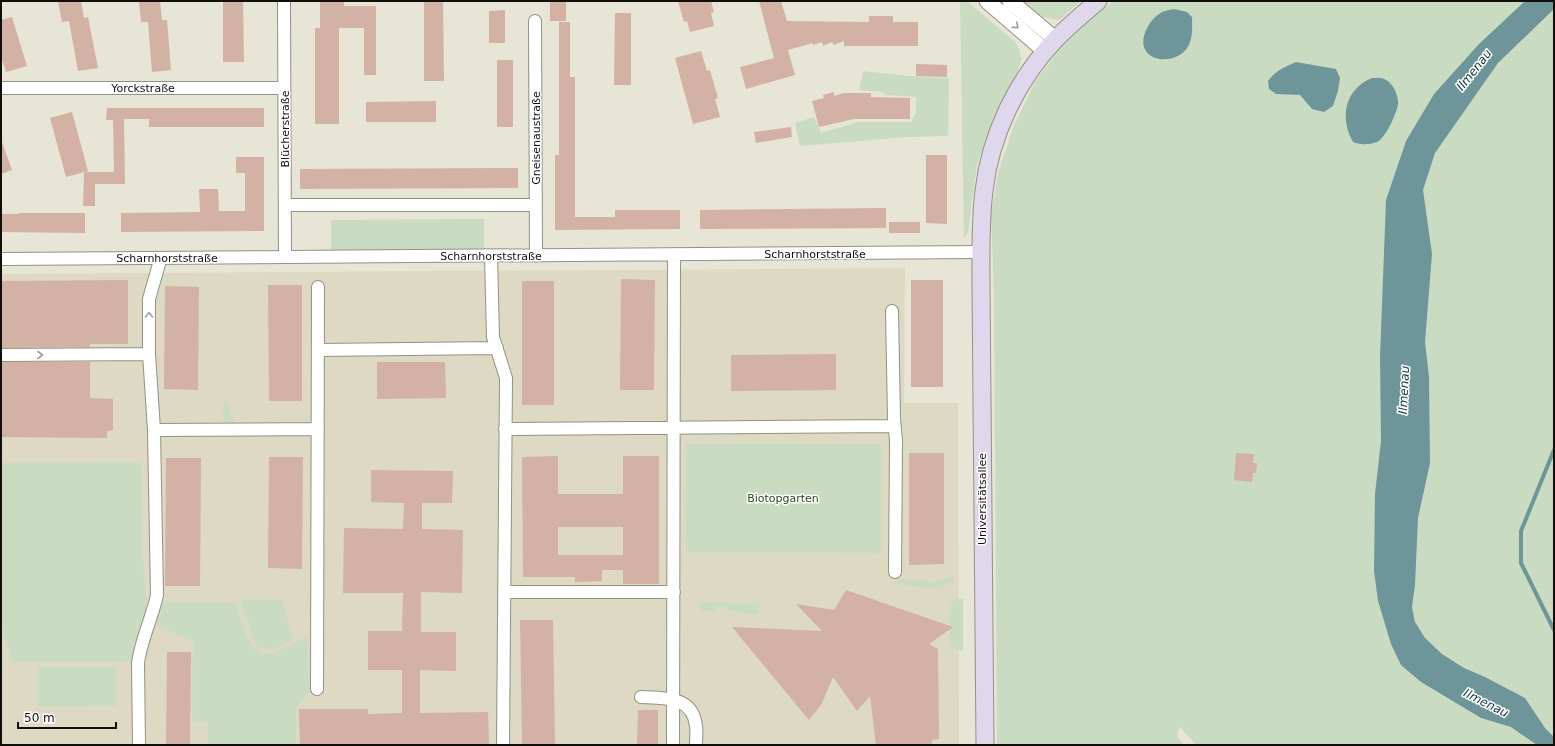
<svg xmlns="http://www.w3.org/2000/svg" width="1555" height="746" viewBox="0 0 1555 746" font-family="'DejaVu Sans',sans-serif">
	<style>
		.built { fill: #ddd9c3 }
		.green { fill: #c9dcc2; fill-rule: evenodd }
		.water { fill: #6e969a }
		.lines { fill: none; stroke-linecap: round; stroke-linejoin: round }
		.stream { stroke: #6e969a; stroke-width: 4 }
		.building { fill: #d3b1a4; fill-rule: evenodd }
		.minor-casing { stroke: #939183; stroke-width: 14 }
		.tertiary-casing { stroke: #939183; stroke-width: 17 }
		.secondary-casing { stroke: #939183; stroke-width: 19 }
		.minor { stroke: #fff; stroke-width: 12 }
		.tertiary { stroke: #fff; stroke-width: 15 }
		.secondary { stroke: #dfd8ed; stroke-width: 17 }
		.oneway { stroke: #9f9f9d }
		.labels { text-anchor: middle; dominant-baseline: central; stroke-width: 3; stroke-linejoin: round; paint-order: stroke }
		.street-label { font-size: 11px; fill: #100f0a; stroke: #fff }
		.park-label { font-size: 11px; fill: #2b471e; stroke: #fff }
		.water-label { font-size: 12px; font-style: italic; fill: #0e363a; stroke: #fff }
	</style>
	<rect width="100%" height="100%" fill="#e7e5d6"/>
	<!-- built -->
	<path class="built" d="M 905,268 L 904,403 L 958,403 L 959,745 L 1,745 L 1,274 Z"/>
	<!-- green -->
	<path class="green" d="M 960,1 L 967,1 L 1016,43 L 1022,58 L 1018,71 L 994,118 L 977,164 L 968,232 L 964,238 Z
		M 1018,1 L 1081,1 L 1059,20 L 1036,16 Z
		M 1114,1 L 1554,1 L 1554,745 L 1196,745 L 1180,727 L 1177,736 L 1184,745 L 997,745 L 994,299 L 991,213 L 999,170 L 1014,125 L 1036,80 L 1065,43 L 1092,17 ZM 1336,69 L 1340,78 L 1338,91 L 1312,109 L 1300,95 Z
		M 863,71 L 908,76 L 949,78 L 948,136 L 908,137 L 800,146 L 795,123 L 814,117 L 821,133 L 858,122 L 911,122 L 916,112 L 916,97 L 884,95 L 883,92 L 859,90 Z
		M 484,219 L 484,251 L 331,252 L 331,220 Z
		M 226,398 L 234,421 L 232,426 L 227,426 C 221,417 223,408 226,398 Z
		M 686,444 L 881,444 L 881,553 L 686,552 Z
		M 141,462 L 142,549 L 147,608 L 135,661 L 12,662 L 1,625 L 1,463 Z
		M 953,576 L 955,581 L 934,589 L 897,584 L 897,578 L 935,582 Z
		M 963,598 L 963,651 C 959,650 955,650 952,646 C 947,639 950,613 951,604 L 954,600 Z
		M 240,600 L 282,600 L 293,640 C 278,647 272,652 256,646 Z
		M 159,601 L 236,603 C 242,621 249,662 276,652 C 287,648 297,641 307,636 L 310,691 L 296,708 L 296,745 L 208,745 L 207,722 L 192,721 L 193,641 L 157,626 Z
		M 700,602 L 759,604 L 758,614 L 739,613 L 720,606 L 714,611 L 700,611 Z
		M 38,667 L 116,667 L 116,706 L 38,707 Z"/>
	<!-- water -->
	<path class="water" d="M 1525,1 L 1554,1 L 1554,9 L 1498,63 L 1435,153 L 1423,190 L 1432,254 L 1425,342 L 1429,377 L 1430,463 L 1418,518 L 1415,585 L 1412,607 L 1415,622 L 1425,638 L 1442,654 L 1464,668 L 1485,677 L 1525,698 L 1545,728 L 1554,737 L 1554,745 L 1537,745 L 1511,727 L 1481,718 L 1421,682 L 1401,665 L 1391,644 L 1378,601 L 1374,571 L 1375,494 L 1381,441 L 1380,357 L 1386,200 L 1406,141 L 1434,94 L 1479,44 Z
		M 1174,9 L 1187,12 L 1192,17 C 1192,25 1193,34 1190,42 C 1186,57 1164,64 1151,56 C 1135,46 1147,22 1159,14 C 1163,11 1169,10 1174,9 Z
		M 1296,62 L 1336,69 L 1340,78 L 1338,91 L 1333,106 L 1324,112 L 1312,109 L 1300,95 L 1276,94 L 1269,89 L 1268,81 C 1275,71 1285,67 1296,62 Z
		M 1372,78 C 1375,78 1381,77 1384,79 C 1393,82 1399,96 1398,105 C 1396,114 1386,138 1377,142 C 1368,145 1361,145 1353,142 C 1339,118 1345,89 1372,78 Z"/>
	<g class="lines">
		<!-- stream -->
		<path class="stream" d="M 1554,450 L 1521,531 L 1521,563 L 1554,630"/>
	</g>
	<!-- building -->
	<path class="building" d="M 58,1 L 81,1 L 84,18 L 88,17 L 98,68 L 78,71 L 69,21 L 62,22 Z
		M 139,1 L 160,1 L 162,20 L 167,20 L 171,70 L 152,72 L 148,22 L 141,22 Z
		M 223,1 L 243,1 L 244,62 L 223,62 Z
		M 320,1 L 344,1 L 344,6 L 376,6 L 376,75 L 364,75 L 364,28 L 339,28 L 339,124 L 315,124 L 315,28 L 320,28 Z
		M 424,1 L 443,1 L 444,81 L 424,81 Z
		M 550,1 L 566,1 L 566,21 L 550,21 Z
		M 678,1 L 711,1 L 714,12 L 711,13 L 714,26 L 690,32 L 687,21 L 684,22 Z
		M 759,1 L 781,1 L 787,21 L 869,22 L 869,16 L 893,16 L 893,22 L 918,22 L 918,46 L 844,46 L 844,41 L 834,45 L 832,42 L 823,46 L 822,42 L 813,45 L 813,43 L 788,50 L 795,75 L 746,89 L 740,67 L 774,58 Z
		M 505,10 L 505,43 L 489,43 L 489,11 Z
		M 615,13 L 631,13 L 631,85 L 614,85 Z
		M 12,17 L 27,66 L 6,72 L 1,56 L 1,20 Z
		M 559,22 L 570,22 L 570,77 L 575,77 L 575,217 L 615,217 L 615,210 L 680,210 L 680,229 L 555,230 L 555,155 L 559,155 Z
		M 701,51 L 707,71 L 710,70 L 718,98 L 715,99 L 720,117 L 693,124 L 675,58 Z
		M 497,60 L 513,60 L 513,127 L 497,127 Z
		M 916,64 L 947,65 L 947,77 L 916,76 Z
		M 834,92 L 834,96 L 844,93 L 871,93 L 871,97 L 910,98 L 910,119 L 854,119 L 819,127 L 812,101 L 824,98 L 823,95 Z
		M 436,101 L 436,122 L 366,122 L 366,102 Z
		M 107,108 L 264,108 L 264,127 L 149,127 L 149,119 L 124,119 L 125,184 L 95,184 L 95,206 L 83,206 L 84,172 L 114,172 L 113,120 L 106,120 Z
		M 72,112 L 88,171 L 66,177 L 50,118 Z
		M 791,127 L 792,137 L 756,143 L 754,132 Z
		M 2,142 L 12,170 L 1,174 L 1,143 Z
		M 926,155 L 947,155 L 947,224 L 926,223 Z
		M 236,157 L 264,157 L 264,231 L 121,232 L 121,213 L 200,212 L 199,189 L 218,189 L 219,211 L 245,211 L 245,173 L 236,173 Z
		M 518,168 L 518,188 L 300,189 L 300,169 Z
		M 886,208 L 886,228 L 700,229 L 700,210 Z
		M 19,213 L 85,213 L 85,233 L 1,232 L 1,214 L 19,214 Z
		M 889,222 L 920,222 L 920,233 L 889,233 Z
		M 621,279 L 655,280 L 654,390 L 620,390 Z
		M 128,280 L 128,344 L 90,344 L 90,347 L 1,348 L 1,281 Z
		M 911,280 L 943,280 L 943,387 L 911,387 Z
		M 522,281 L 554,281 L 554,405 L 522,405 Z
		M 268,285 L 302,285 L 302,401 L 269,401 Z
		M 165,286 L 199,287 L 198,390 L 164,389 Z
		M 836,354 L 836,390 L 731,391 L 731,355 Z
		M 1,362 L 90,362 L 90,398 L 113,399 L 113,430 L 107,431 L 107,438 L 1,437 Z
		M 377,362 L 445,362 L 446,398 L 377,399 Z
		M 909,453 L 944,453 L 944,564 L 909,565 Z
		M 1236,453 L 1254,454 L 1253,463 L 1257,463 L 1256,473 L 1253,473 L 1252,482 L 1234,480 Z
		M 558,456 L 558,494 L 623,494 L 623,456 L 659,456 L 659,584 L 623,584 L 623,570 L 602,570 L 602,581 L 575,582 L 575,577 L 523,577 L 522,457 ZM 558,527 L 623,527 L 623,555 L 558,555 Z
		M 269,457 L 303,457 L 302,569 L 268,568 Z
		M 166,458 L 201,458 L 200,586 L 165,586 Z
		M 371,470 L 453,471 L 452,503 L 422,503 L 422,529 L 463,530 L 462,593 L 421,592 L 421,632 L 456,632 L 456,671 L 420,670 L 420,713 L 488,712 L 489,745 L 300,745 L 299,709 L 368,709 L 368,714 L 402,713 L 402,670 L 368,670 L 368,631 L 402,631 L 403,593 L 343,593 L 344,528 L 403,529 L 404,503 L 371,502 Z
		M 846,590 L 953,627 L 929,644 L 938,649 L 939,739 L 932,740 L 932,745 L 876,745 L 870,696 L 857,711 L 833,677 L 822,703 L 809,720 L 732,627 L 822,631 L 796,604 L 834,610 Z
		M 520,620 L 553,620 L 555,745 L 522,745 Z
		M 167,652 L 191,652 L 190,745 L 166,745 Z
		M 638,710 L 658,710 L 658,745 L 637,745 Z"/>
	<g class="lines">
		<!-- minor casing -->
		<g class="minor-casing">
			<path id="minor" d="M 284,1 L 285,257
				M 535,21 L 536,256
				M 1,88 L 284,88
				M 285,205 L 536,205
				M 491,256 L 493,337 L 506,378 L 503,745
				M 1,259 L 981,252
				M 892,311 L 894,418 L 896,441 L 895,572
				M 318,350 L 497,348
				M 1,355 L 149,354
				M 505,429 L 894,426
				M 154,430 L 318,429
				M 504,592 L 674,592
				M 317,689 L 318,287
				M 641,697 C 664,698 693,696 696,726 C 697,732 696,739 696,745
				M 139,745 L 138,663 C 141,640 152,618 157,595 L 154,430 L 149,354 L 149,299 L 159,264 L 159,258
				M 673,745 L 674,254"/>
		</g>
		<!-- tertiary casing -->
		<g class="tertiary-casing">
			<path id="tertiary" d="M 987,1 L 1045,51
				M 1010,1 L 1055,39"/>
		</g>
		<!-- secondary casing -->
		<g class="secondary-casing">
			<path id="secondary" d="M 985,745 L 981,285 C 981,254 980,222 984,191 C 990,136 1017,80 1055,40 C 1068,26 1083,14 1098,1"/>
		</g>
		<!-- minor -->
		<use href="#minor" class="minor"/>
		<!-- tertiary -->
		<use href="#tertiary" class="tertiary"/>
		<!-- secondary -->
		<use href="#secondary" class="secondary"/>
	</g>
	<!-- one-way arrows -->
	<defs><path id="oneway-chevron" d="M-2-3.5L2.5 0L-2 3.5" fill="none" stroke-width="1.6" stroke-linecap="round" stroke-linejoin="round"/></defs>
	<g class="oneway">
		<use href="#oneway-chevron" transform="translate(1016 26) rotate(41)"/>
		<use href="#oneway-chevron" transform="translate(149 315) rotate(-91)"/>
		<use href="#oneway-chevron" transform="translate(40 355)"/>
	</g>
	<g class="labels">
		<!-- street labels -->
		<g class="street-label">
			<text x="143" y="88">Yorckstraße</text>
			<text transform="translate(285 129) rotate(-90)">Blücherstraße</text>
			<text transform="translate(536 138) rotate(-90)">Gneisenaustraße</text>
			<text x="815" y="254">Scharnhorststraße</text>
			<text x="491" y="256">Scharnhorststraße</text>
			<text x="167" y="258">Scharnhorststraße</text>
			<text transform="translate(982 499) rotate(-90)">Universitätsallee</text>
		</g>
		<!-- park labels -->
		<g class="park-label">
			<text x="783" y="498">Biotopgarten</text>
		</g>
		<!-- water labels -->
		<g class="water-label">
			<text transform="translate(1474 70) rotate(-52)">Ilmenau</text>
			<text transform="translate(1404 390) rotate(-87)">Ilmenau</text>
			<text transform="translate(1486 703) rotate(27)">Ilmenau</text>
		</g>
	</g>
	<!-- border -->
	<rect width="1555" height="746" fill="none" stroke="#100f0a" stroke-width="4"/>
	<!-- scale -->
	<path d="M18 722v6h98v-6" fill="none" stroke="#100f0a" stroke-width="2"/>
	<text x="24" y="722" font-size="12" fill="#100f0a" stroke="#ffffff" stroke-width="3" paint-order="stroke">50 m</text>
</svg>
